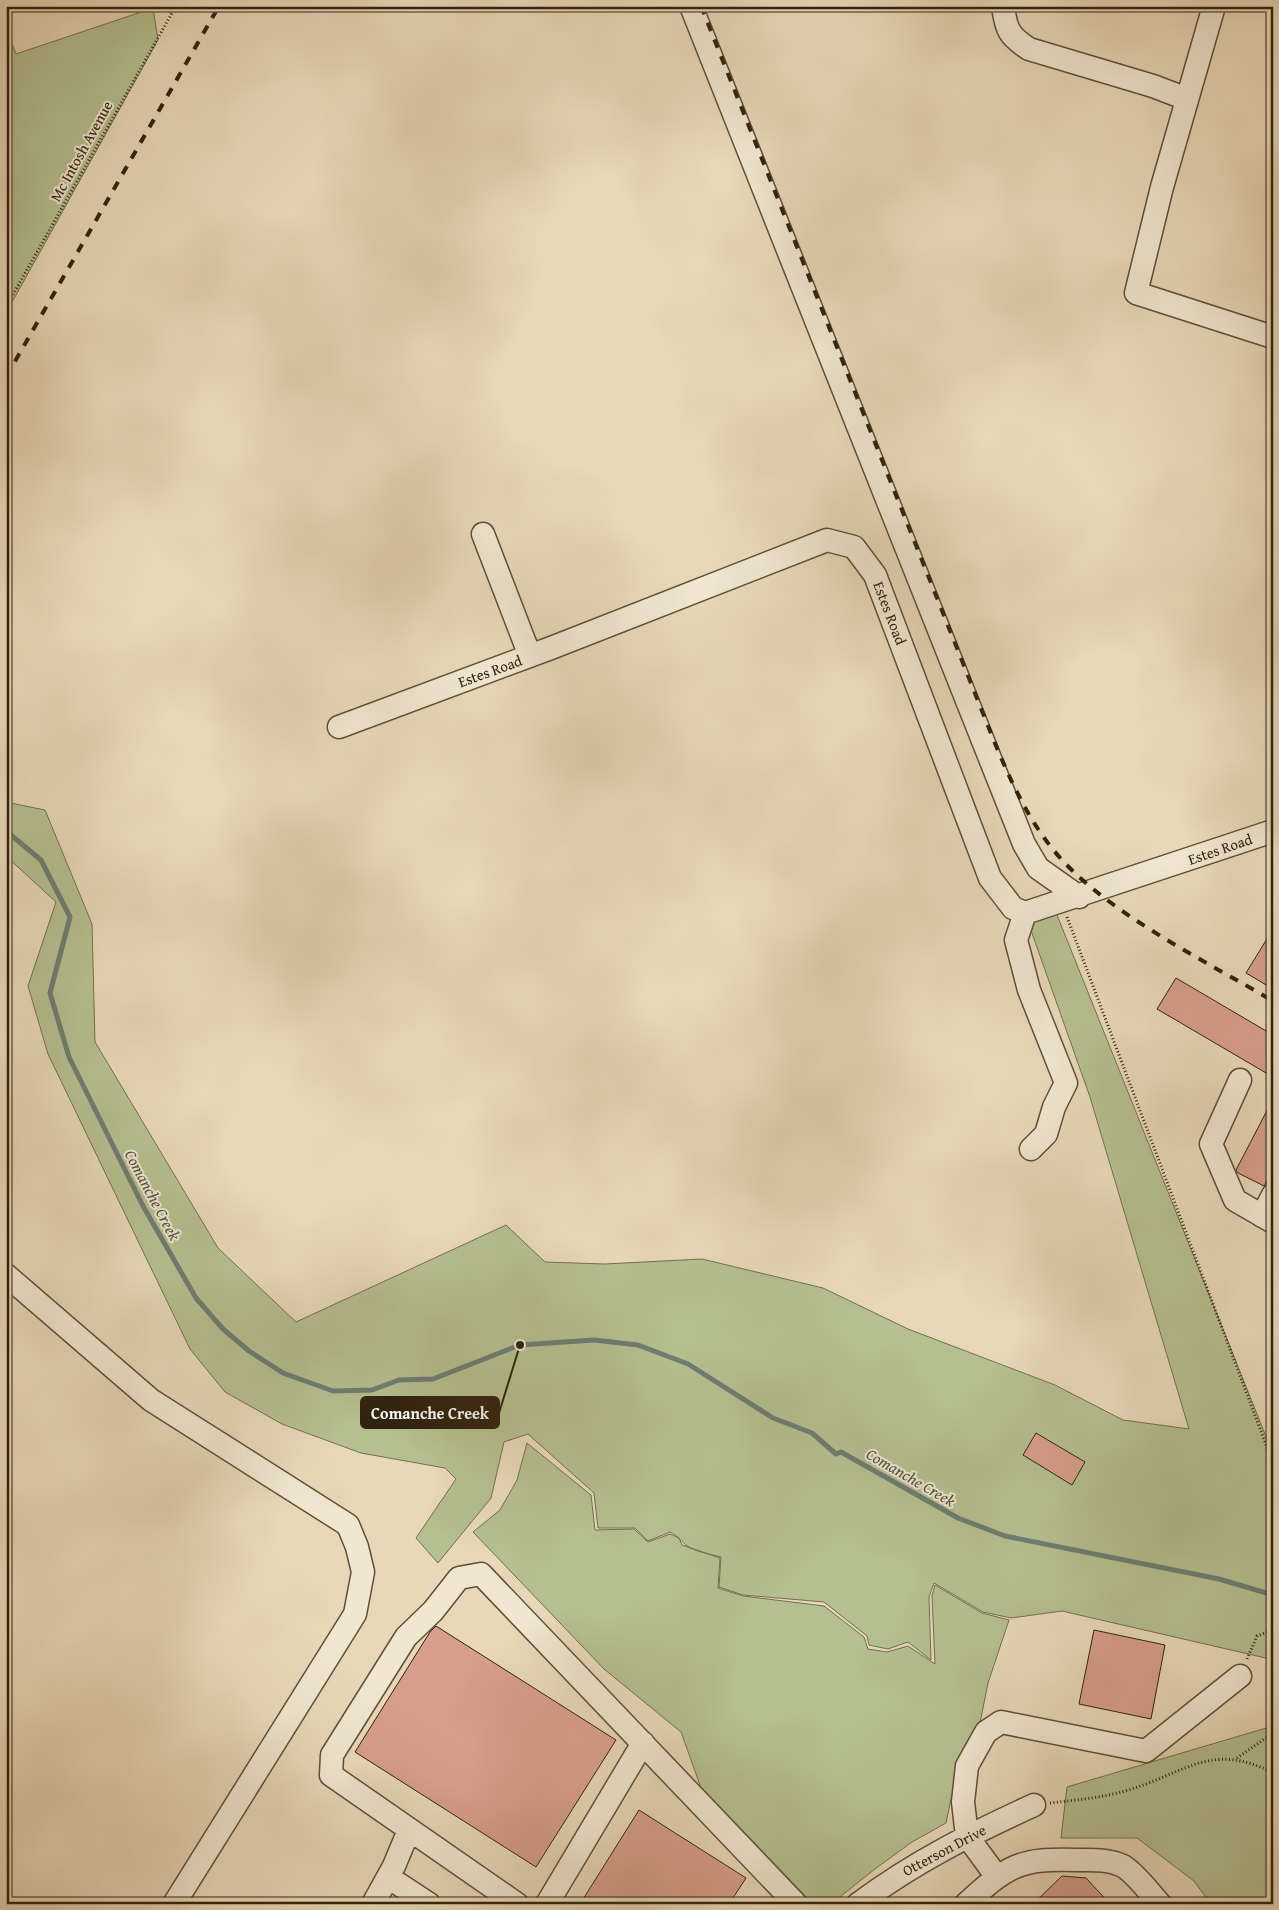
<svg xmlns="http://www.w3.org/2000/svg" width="1279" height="1910" viewBox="0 0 1279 1910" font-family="'Gentium Book Plus',serif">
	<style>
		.green { fill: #b5bf90; stroke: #72704f }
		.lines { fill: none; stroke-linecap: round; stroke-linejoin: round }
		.stream { stroke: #6e7d72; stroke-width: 5 }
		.building { fill: #d79e8b; stroke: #30220e }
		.minor-casing { stroke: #5e5038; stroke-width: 25 }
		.path { stroke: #30220e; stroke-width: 3; stroke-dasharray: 1 2.5; stroke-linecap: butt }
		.minor { stroke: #f0e6d1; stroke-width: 22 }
		.rail { stroke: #30220e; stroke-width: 4; stroke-dasharray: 9 9; stroke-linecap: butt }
		.labels { text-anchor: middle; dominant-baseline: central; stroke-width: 4; stroke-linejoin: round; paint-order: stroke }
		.street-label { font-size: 15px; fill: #30220e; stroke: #f0e6d1 }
		.water-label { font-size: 16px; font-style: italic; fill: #4f4f40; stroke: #f0e6d1 }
		.leader { fill: none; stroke: #30220e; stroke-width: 2 }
		.callout-dot { fill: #30220e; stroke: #f0e6d1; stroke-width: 2 }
		.callout { fill: #30220e; stroke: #30220e; stroke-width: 2 }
		.callout-label { font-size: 16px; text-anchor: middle; font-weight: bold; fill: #fff }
	</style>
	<rect width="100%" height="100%" fill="#e8d8b8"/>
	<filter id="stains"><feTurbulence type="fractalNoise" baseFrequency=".004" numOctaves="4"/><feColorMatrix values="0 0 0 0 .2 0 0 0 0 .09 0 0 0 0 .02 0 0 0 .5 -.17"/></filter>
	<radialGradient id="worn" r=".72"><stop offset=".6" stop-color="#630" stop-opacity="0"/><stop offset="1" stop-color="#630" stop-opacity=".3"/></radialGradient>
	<!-- green -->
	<path class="green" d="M 153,8 L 158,40 L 6,313 L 6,29 L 16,54 Z
		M 6,802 L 45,810 L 92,924 L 95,1042 L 218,1248 L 296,1322 L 506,1225 L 545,1262 L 605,1264 L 702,1259 L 823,1288 L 908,1329 L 1055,1385 L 1123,1420 L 1189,1429 L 1090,1097 L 1028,922 L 1055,910 L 1273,1454 L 1273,1671 L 1270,1659 L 1062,1611 L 1011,1618 L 983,1612 L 934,1583 L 929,1597 L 931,1660 L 908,1642 L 888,1649 L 869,1645 L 867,1636 L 824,1602 L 743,1595 L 719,1587 L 721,1557 C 710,1554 695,1552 686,1545 C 680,1540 678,1536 670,1532 L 648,1541 L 635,1528 L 598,1528 L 594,1493 L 528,1434 L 504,1442 L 491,1498 L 438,1563 L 416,1538 L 456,1479 L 445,1468 L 361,1453 L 282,1424 L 225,1392 L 190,1349 L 48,1054 L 28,986 L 56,902 L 6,856 Z
		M 527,1443 L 591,1495 L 595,1530 L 634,1529 L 648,1542 L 670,1534 L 679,1538 L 682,1545 L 720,1558 L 718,1588 L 743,1596 L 824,1606 L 864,1637 L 868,1649 L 887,1652 L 908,1646 L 935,1664 L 932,1596 L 935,1585 L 982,1613 L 1009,1620 L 988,1683 L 979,1728 L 955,1780 L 946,1823 L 912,1842 L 875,1869 L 831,1904 L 812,1904 L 701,1788 L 681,1732 L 604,1669 L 473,1532 L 500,1510 L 517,1480 Z
		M 1273,1726 L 1273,1904 L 1211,1904 L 1194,1881 L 1137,1838 L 1061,1838 L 1067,1787 Z"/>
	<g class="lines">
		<!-- stream -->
		<path class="stream" d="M 6,831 L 41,860 L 70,917 L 50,993 L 69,1057 L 143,1206 L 196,1298 L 223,1329 L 249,1351 L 283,1373 L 333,1391 L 372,1390 L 399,1380 L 433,1379 L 520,1345 L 594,1340 L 638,1345 L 688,1364 L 773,1418 L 812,1433 L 836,1454 L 841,1452 L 958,1518 L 1005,1536 L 1219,1579 L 1273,1595"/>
	</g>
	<!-- building -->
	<path class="building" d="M 1273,929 L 1273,989 L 1246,973 Z
		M 1176,978 L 1273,1035 L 1273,1077 L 1157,1009 Z
		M 1273,1099 L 1273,1171 L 1264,1186 L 1238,1173 L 1236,1170 Z
		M 1036,1433 L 1085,1462 L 1072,1485 L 1023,1455 Z
		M 436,1626 L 616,1740 L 536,1867 L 355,1752 L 430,1632 Z
		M 1094,1630 L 1165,1645 L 1151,1719 L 1079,1704 Z
		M 639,1810 L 746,1878 L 729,1904 L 580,1904 Z
		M 1062,1876 L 1086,1878 L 1110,1904 L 1033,1904 Z"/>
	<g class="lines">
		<!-- minor casing -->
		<g class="minor-casing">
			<path id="minor" d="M 691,6 L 1024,844 L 1038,868 L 1079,897
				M 1003,6 C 1006,30 1009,36 1029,49 L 1153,86 L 1187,99
				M 1214,6 L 1162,187 L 1136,293 L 1273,337
				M 483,534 L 530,656
				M 339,727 L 551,648 L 827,540 L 854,547 L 875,575 L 990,878 L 1013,908 L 1025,913 L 1273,831
				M 1025,913 L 1016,940 L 1029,990 L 1066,1083 L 1054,1107 L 1046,1134 L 1031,1149
				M 1240,1080 L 1211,1144 L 1235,1200 L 1273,1222
				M 1262,1216 L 1273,1195
				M 6,1275 L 151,1400 L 348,1525 L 357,1547 L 363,1572 L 355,1614 L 174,1904
				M 388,1877 L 429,1904
				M 997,1877 L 967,1836 L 963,1802 L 967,1766 L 986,1732 L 1001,1722 L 1146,1751 L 1240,1676
				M 373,1904 L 394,1866 L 409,1830
				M 517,1904 L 331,1775 L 332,1755 L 406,1637 L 433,1611 L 459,1578 L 481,1574 L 796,1904
				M 547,1904 L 643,1743
				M 858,1904 C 916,1861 969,1835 1034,1805
				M 966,1904 C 1008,1865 1020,1858 1078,1860 C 1093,1860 1108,1859 1123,1866 C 1134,1872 1151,1894 1160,1904"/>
		</g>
		<!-- path -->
		<path class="path" d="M 6,307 L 176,6
			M 1067,917 L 1273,1463
			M 1247,1659 L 1257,1636 L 1273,1630
			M 1237,1758 L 1273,1733
			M 1050,1803 C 1075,1800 1101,1798 1125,1791 C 1183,1775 1210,1740 1273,1773"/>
		<!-- minor -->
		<use href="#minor" class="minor"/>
		<!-- rail -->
		<path class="rail" d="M 701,6 L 992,736 C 1008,775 1025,814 1051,847 C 1100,910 1204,960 1273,1001
			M 6,377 L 219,6"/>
	</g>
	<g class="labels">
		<!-- street labels -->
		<g class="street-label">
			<text transform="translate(81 151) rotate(-61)">Mc Intosh Avenue</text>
			<text transform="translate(890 613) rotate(69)">Estes Road</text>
			<text transform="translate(490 671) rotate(-20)">Estes Road</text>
			<text transform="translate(1220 849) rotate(-19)">Estes Road</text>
			<text transform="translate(944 1850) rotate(-28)">Otterson Drive</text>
		</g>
		<!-- water labels -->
		<g class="water-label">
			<text transform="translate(153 1195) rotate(62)">Comanche Creek</text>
			<text transform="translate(911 1477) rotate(30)">Comanche Creek</text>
		</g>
	</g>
	<!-- callouts -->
	<path class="leader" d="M520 1345L499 1413"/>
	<circle class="callout-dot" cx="520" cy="1345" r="5"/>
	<rect class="callout" x="361" y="1397" width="138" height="31" rx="5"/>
	<g class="callout-label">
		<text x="430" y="1419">Comanche Creek</text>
	</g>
	<!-- margin -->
	<rect width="1279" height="1910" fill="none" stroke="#e8d8b8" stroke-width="25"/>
	<rect x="8" y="8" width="1264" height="1895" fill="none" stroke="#30220e" stroke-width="2.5"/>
	<rect x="12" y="12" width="1254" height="1885" fill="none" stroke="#30220e"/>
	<rect width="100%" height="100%" filter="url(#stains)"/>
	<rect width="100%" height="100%" fill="url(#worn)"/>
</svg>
